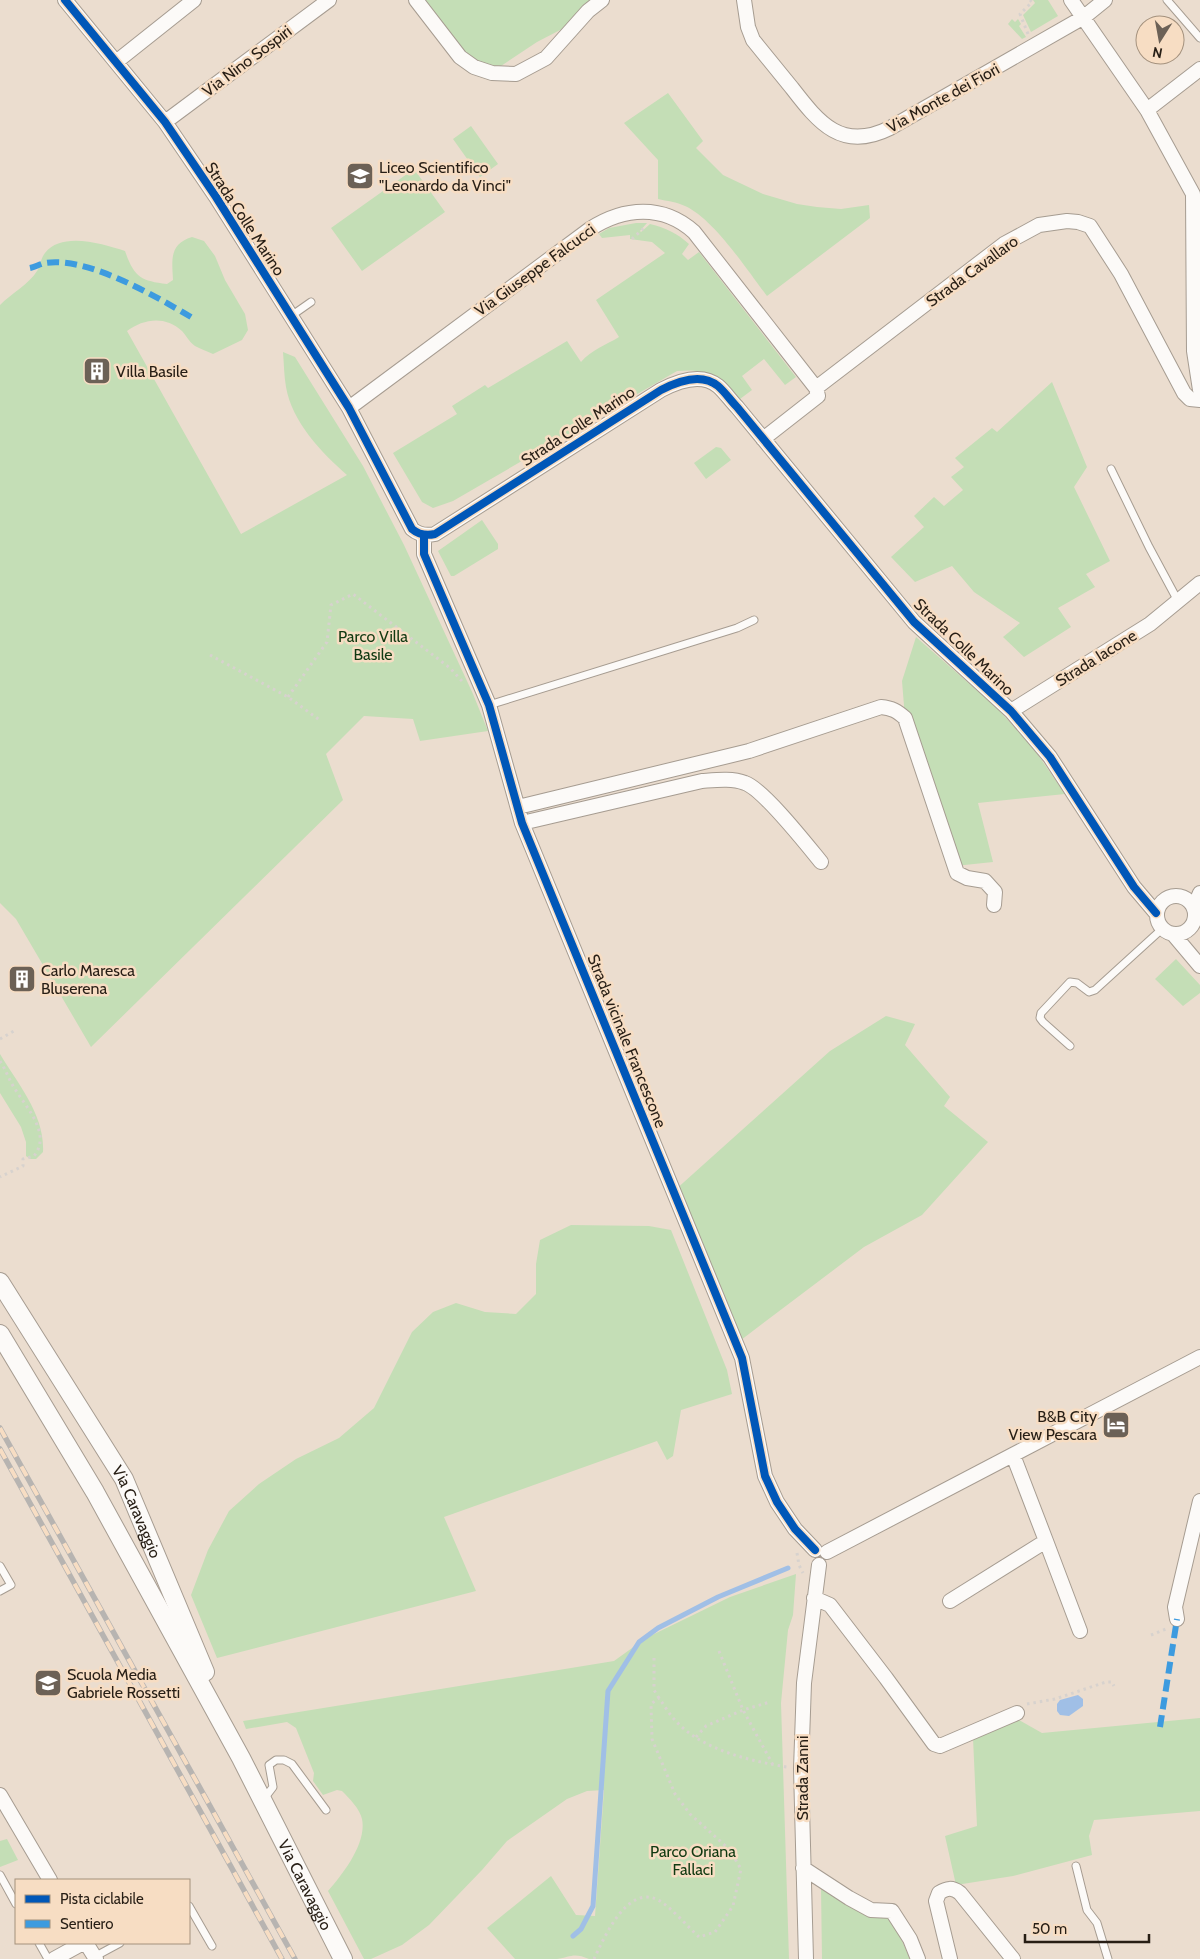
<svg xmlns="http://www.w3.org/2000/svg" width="1200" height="1959" viewBox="0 0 1200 1959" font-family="Cabin,sans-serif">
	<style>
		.green { fill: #c4deb6 }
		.water { fill: #a0bfe6 }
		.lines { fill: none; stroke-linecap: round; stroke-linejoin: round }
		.stream { stroke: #a0bfe6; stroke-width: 5 }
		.service-casing { stroke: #a69c91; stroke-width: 9 }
		.minor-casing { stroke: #a69c91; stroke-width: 16 }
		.tertiary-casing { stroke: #a69c91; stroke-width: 20 }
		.path { stroke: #d7d2ce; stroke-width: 3; stroke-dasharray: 2.5 4; stroke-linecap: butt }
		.service { stroke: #fcfaf8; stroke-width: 7 }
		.minor { stroke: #fcfaf8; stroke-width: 14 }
		.tertiary { stroke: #fcfaf8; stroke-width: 18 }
		.rail-casing { stroke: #b7b4b1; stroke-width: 5.5 }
		.rail { stroke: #f7ddc3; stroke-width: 4; stroke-dasharray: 11; stroke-linecap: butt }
		.quiet { stroke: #3d9bdf; stroke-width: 6; stroke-dasharray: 12 6; stroke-linecap: butt }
		.cycleway-casing { stroke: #f7ddc3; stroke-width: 11 }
		.cycleway { stroke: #0057b8; stroke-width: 8 }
		.labels { text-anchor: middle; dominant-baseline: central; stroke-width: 5; stroke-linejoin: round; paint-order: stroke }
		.street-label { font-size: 16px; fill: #271e15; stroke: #f7ddc3 }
		.poi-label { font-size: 16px; fill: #271e15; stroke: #f7ddc3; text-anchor: start }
		.park-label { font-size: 16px; fill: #103911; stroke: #f7ddc3 }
	</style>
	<rect width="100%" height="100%" fill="#ebddcf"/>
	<!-- green -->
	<path class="green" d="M 421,0 L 592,0 L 562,29 L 537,42 L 498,68 L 469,61 Z
		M 1033,0 L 1048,0 L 1058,16 L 1031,32 L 1023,15 L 1035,3 Z
		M 1012,19 L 1015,22 L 1018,19 L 1021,24 L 1019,26 L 1026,37 L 1022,39 L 1008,24 Z
		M 668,93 L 703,141 L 696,148 L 723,175 L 763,194 L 797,204 L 817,207 L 841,209 L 869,205 L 870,218 L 767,296 C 747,270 714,219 685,206 C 677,202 667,201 658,199 L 658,160 L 624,123 Z
		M 471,126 L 498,164 L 480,177 L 453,139 Z
		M 414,169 L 445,212 L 362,271 L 331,228 Z
		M 636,223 L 647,223 L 640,231 L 641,232 L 650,224 C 666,228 677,233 689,244 L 682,254 L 688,260 L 699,252 L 796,377 L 785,385 L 764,359 L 742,376 L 752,390 L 740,399 C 718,377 709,368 677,371 L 453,501 L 433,508 L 422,502 L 393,453 L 457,414 L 452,406 L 485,385 L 488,388 L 567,341 L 581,362 C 591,350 606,345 619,337 L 596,300 L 665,253 L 652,242 L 630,239 L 630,235 L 602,238 L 599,234 L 609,228 Z
		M 192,237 L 204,241 L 215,256 L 225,280 L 245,314 L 248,330 L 242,340 L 213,354 C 207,351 200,349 195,346 C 189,342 186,335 182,331 C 165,315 143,319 127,331 L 241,534 L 347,475 C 322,453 292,422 286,387 C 284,376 284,364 283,352 L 295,357 L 363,466 L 404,545 L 473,694 L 488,731 L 420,741 L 413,719 L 364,716 L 326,754 L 343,800 L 91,1047 L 16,919 L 0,903 L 0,305 C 11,294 30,283 37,271 C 41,266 40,259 45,253 C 62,231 103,244 125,251 C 134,277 141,281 167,284 L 173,280 C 172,260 169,244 192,237 Z
		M 1052,382 L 1087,467 L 1074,487 L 1110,561 L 1086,574 L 1095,587 L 1058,608 L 1071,627 L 1024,657 L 1003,637 L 1020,623 L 974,592 L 952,566 L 915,582 L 891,557 L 924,527 L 914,516 L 934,497 L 944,506 L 963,490 L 951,477 L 964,467 L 955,458 L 992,428 L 997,432 Z
		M 716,447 L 721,448 L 731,460 L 706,479 L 694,463 Z
		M 482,520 L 498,544 L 498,549 L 454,576 L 451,576 L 438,551 Z
		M 916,637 L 997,708 L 1034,749 L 1065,794 L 978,803 L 993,862 L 955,866 L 905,718 L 902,681 Z
		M 1176,959 L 1200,985 L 1200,993 L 1183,1006 L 1155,979 Z
		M 886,1016 L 915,1024 L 905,1045 L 950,1097 L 944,1106 L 988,1142 L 922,1215 L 864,1247 L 741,1340 L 674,1191 L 830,1051 Z
		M 0,1054 C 18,1084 45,1115 43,1152 L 36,1159 L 30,1159 L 26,1156 L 26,1142 L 21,1127 L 0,1093 Z
		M 571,1225 L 649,1226 L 671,1230 L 727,1370 L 732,1394 L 681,1410 L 673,1456 L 667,1460 L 657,1441 L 444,1517 L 476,1591 L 217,1658 L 191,1595 L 208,1550 L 229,1511 L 259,1484 L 296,1459 L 339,1438 L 374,1408 L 412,1332 L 433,1312 L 456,1303 L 485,1312 L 516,1314 L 536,1294 L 536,1264 L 540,1240 Z
		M 796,1574 L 793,1615 L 788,1630 L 781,1703 L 789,1959 L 589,1959 C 574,1952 570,1957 557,1959 C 543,1959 529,1959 515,1959 L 487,1928 L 551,1876 L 576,1915 L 595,1916 L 604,1790 L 587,1791 L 567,1799 L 507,1841 L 482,1870 L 429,1925 L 402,1945 L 371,1959 L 364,1959 L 328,1891 C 343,1874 367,1843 362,1819 C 360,1809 349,1798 342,1791 L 337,1790 L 323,1795 L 313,1781 L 314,1773 L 296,1728 L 287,1722 L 246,1729 L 243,1721 L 614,1661 L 646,1638 L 730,1597 Z
		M 1200,1718 L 1200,1811 L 1094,1820 L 1089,1836 L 1092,1855 L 1013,1876 L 956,1885 L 945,1836 L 977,1826 L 973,1738 L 1019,1720 L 1042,1733 Z
		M 7,1839 L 18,1860 L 0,1867 L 0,1841 Z
		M 821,1888 L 856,1908 L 893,1920 L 910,1959 L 822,1959 Z"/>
	<!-- water -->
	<path class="water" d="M 1078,1695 L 1083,1699 L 1083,1706 L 1069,1716 L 1060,1715 L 1057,1711 L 1057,1704 L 1060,1700 Z"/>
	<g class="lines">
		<!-- stream -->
		<path class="stream" d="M 573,1936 L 581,1929 L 593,1906 L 608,1691 L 639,1642 L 658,1628 L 718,1597 L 788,1568"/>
		<!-- service casing -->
		<g class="service-casing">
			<path id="service" d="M 1167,0 L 1200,38
				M 291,316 L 311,302
				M 1111,469 L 1149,547 L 1178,601
				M 489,705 L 737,628 L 754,620
				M 1070,1046 L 1043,1022 L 1040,1018 L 1041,1013 L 1070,982 L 1077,983 L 1089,992 L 1095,990 L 1162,929
				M 0,1566 L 11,1585 L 0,1591
				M 263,1800 L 273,1787 L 269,1765 L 276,1760 L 284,1760 L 292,1764 L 326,1810
				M 1076,1866 L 1087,1910 L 1097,1923 L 1108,1959
				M 0,1875 L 16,1904
				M 189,1906 L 212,1946
				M 39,1943 L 48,1959
				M 94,1957 L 120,1943"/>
		</g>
		<!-- minor casing -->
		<g class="minor-casing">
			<path id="minor" d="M 65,0 L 165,122 L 216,197 L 349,408 L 412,529 C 419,535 426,536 435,534 L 661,390 C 678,381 701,372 718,386 C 725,392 731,401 737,407 L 914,622 L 1011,711 L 1050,757 L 1134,887 L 1156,913
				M 416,0 L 460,57 L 474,67 L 492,73 L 516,74 L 546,58 L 588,11 L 602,0
				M 744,0 L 748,27 L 753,40 C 766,56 779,72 792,88 C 819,123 842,152 890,128 L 1084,17 L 1105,0
				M 1071,0 L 1147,110 L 1193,194 L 1194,351 L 1200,390
				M 116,62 L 194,0
				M 1147,110 L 1200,69
				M 165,122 L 329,0
				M 816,388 L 1004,244 L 1039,225 L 1067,221 L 1078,222 L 1090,226 L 1121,274 L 1184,393 L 1190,399 L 1200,400
				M 349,408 L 590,229 C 624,207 663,204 694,232 L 816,388 L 818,396 L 763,439
				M 424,535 L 424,554 L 489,705 L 522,823 L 742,1358 L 765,1476 L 777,1502 L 795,1529 L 815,1550
				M 1011,711 L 1150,624 L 1200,583
				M 518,807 L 749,751 L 881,707 C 892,708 897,711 905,718 L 957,873 L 967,878 L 985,881 L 995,892 L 994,905
				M 522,823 L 702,781 C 716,780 732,778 745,783 C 763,789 807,845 821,862
				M1157 915a19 19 0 1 1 38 0a19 19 0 1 1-38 0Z
				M 1194,907 L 1200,893
				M 1173,934 L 1200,966
				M 1013,1455 L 1046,1541
				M 827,1552 L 1200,1357
				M 814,1598 L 830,1605 L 886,1678 L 934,1744 L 940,1746 L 1017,1713
				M 950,1601 L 1046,1541 L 1080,1631
				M 1177,1619 L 1175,1607 L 1200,1501
				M 0,1795 L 50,1880
				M 803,1868 L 849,1898 L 871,1910 L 892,1911 L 910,1939 L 918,1959
				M 86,1943 L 96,1959
				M 54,1959 L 83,1943
				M 806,1959 L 801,1769 L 804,1683 L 819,1565
				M 950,1959 L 936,1901 L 939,1893 C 947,1888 952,1887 960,1893 L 1013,1959"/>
		</g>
		<!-- tertiary casing -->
		<g class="tertiary-casing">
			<g id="tertiary">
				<path id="s1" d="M 0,1282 L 124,1479 L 205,1672"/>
				<path id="s2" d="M 0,1334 L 95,1492 L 241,1758 L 343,1959"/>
			</g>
		</g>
		<!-- path -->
		<path class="path" d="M 1028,34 L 1020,14 L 1032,2 L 1030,0
			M 632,239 L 645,227
			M 210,655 L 288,697 L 321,721
			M 288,697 L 327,642 L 331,605 L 353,594 L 450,668 L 462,681
			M 0,1039 L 14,1031
			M 0,1061 C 6,1070 9,1080 15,1089 C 26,1107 52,1134 34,1156 L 23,1159 L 23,1166 L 0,1177
			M 797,1553 L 799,1565 L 803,1573
			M 1151,1635 L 1166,1629
			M 719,1651 L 743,1710 L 773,1765
			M 654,1658 L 654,1690 L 659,1698
			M 1027,1704 L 1055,1699 L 1106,1682 L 1112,1682 L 1114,1686
			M 696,1737 L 706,1726 L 743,1710 L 770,1702
			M 594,1959 C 604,1938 627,1884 658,1900 C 670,1906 688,1927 699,1937 L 715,1932 L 733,1906 L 741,1869 L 729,1849 L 690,1814 L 675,1794 L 652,1739 L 651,1704 L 659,1698 C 664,1705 669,1714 675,1720 C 701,1750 751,1761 787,1767"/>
		<!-- service -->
		<use href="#service" class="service"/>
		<!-- minor -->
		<use href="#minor" class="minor"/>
		<!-- tertiary -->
		<use href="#tertiary" class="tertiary"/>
		<!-- rail casing -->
		<g class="rail-casing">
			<path id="rail" d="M 0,1428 L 295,1959
				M 0,1449 L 282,1959"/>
		</g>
		<!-- rail -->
		<use href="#rail" class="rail"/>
		<!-- quiet -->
		<path class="quiet" d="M 30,268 C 35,267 40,264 45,263 C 87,256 155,296 191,317
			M 1160,1727 L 1177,1619"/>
		<!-- cycleway casing -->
		<g class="cycleway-casing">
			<path id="cycleway" d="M 65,0 L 165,122 L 216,197 L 349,408 L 412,529 C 419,535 426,536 435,534 L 661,390 C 678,381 701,372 718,386 C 725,392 731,401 737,407 L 914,622 L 1011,711 L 1050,757 L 1134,887 L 1156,913
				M 424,535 L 424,554 L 489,705 L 522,823 L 742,1358 L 765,1476 L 777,1502 L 795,1529 L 815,1550"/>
		</g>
		<!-- cycleway -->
		<use href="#cycleway" class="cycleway"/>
	</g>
	<!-- icons -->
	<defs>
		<g id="school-square" transform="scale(1.4375)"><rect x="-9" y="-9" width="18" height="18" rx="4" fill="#6c6156" stroke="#f7ddc3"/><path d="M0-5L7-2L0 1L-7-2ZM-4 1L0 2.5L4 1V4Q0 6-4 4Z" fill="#fff"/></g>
		<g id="building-square" transform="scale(1.4375)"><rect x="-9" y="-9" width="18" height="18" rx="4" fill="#6c6156" stroke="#f7ddc3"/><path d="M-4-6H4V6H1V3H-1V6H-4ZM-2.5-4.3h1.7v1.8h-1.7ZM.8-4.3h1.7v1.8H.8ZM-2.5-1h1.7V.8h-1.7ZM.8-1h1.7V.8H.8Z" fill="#fff"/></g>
		<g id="hotel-square" transform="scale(1.4375)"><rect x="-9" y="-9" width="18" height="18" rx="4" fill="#6c6156" stroke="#f7ddc3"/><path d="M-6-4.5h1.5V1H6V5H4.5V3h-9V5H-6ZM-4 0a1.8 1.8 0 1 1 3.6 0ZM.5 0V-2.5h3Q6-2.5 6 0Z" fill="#fff"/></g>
	</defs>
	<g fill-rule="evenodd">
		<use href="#school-square" x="360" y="176"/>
		<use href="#building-square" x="97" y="371"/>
		<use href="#building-square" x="22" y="979"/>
		<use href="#hotel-square" x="1116" y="1425"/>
		<use href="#school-square" x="48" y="1683"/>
	</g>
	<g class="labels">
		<!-- street labels -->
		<g class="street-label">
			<text transform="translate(247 61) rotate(-37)">Via Nino Sospiri</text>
			<text transform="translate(943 98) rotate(-29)">Via Monte dei Fiori</text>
			<text transform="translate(245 219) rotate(57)">Strada Colle Marino</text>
			<text transform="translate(535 270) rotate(-36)">Via Giuseppe Falcucci</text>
			<text transform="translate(972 271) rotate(-36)">Strada Cavallaro</text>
			<text transform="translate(578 426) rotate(-33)">Strada Colle Marino</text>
			<text transform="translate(964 647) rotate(44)">Strada Colle Marino</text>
			<text transform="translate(1096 658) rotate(-32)">Strada Iacone</text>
			<text transform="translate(627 1041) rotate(68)">Strada vicinale Francescone</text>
			<text stroke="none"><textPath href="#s1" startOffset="268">Via Caravaggio</textPath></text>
			<text transform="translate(802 1778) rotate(-90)">Strada Zanni</text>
			<text stroke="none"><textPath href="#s2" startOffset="630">Via Caravaggio</textPath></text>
		</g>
		<!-- poi labels -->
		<g class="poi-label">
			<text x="379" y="167">Liceo Scientifico<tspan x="379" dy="18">"Leonardo da Vinci"</tspan></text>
			<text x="116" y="371">Villa Basile</text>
			<text x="41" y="970">Carlo Maresca<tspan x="41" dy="18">Bluserena</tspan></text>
			<text x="1097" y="1416" text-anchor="end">B&amp;B City<tspan x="1097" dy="18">View Pescara</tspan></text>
			<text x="67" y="1674">Scuola Media<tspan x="67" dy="18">Gabriele Rossetti</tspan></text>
		</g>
		<!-- park labels -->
		<g class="park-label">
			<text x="373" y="636">Parco Villa<tspan x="373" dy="18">Basile</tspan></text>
			<text x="693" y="1851">Parco Oriana<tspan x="693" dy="18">Fallaci</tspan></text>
		</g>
	</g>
	<!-- legend -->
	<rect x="15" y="1879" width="175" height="65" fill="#f7ddc3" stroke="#a4917d"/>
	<rect x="25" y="1895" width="25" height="8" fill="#0057b8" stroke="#a4917d"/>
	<text x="60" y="1904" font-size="15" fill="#271e15">Pista ciclabile</text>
	<rect x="25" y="1920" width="25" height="8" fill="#3d9bdf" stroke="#a4917d"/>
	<text x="60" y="1929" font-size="15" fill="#271e15">Sentiero</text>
	<!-- north arrow -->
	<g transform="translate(1160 40) rotate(191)"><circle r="24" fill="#f7ddc3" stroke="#a4917d"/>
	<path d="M0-4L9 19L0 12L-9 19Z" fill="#6c6156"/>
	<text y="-8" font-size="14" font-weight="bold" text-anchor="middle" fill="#271e15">N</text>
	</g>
	<!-- scale -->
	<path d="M1025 1934v8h124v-8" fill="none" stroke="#271e15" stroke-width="2.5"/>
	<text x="1032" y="1934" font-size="15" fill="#271e15" stroke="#f7ddc3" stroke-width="4" paint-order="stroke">50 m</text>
</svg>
